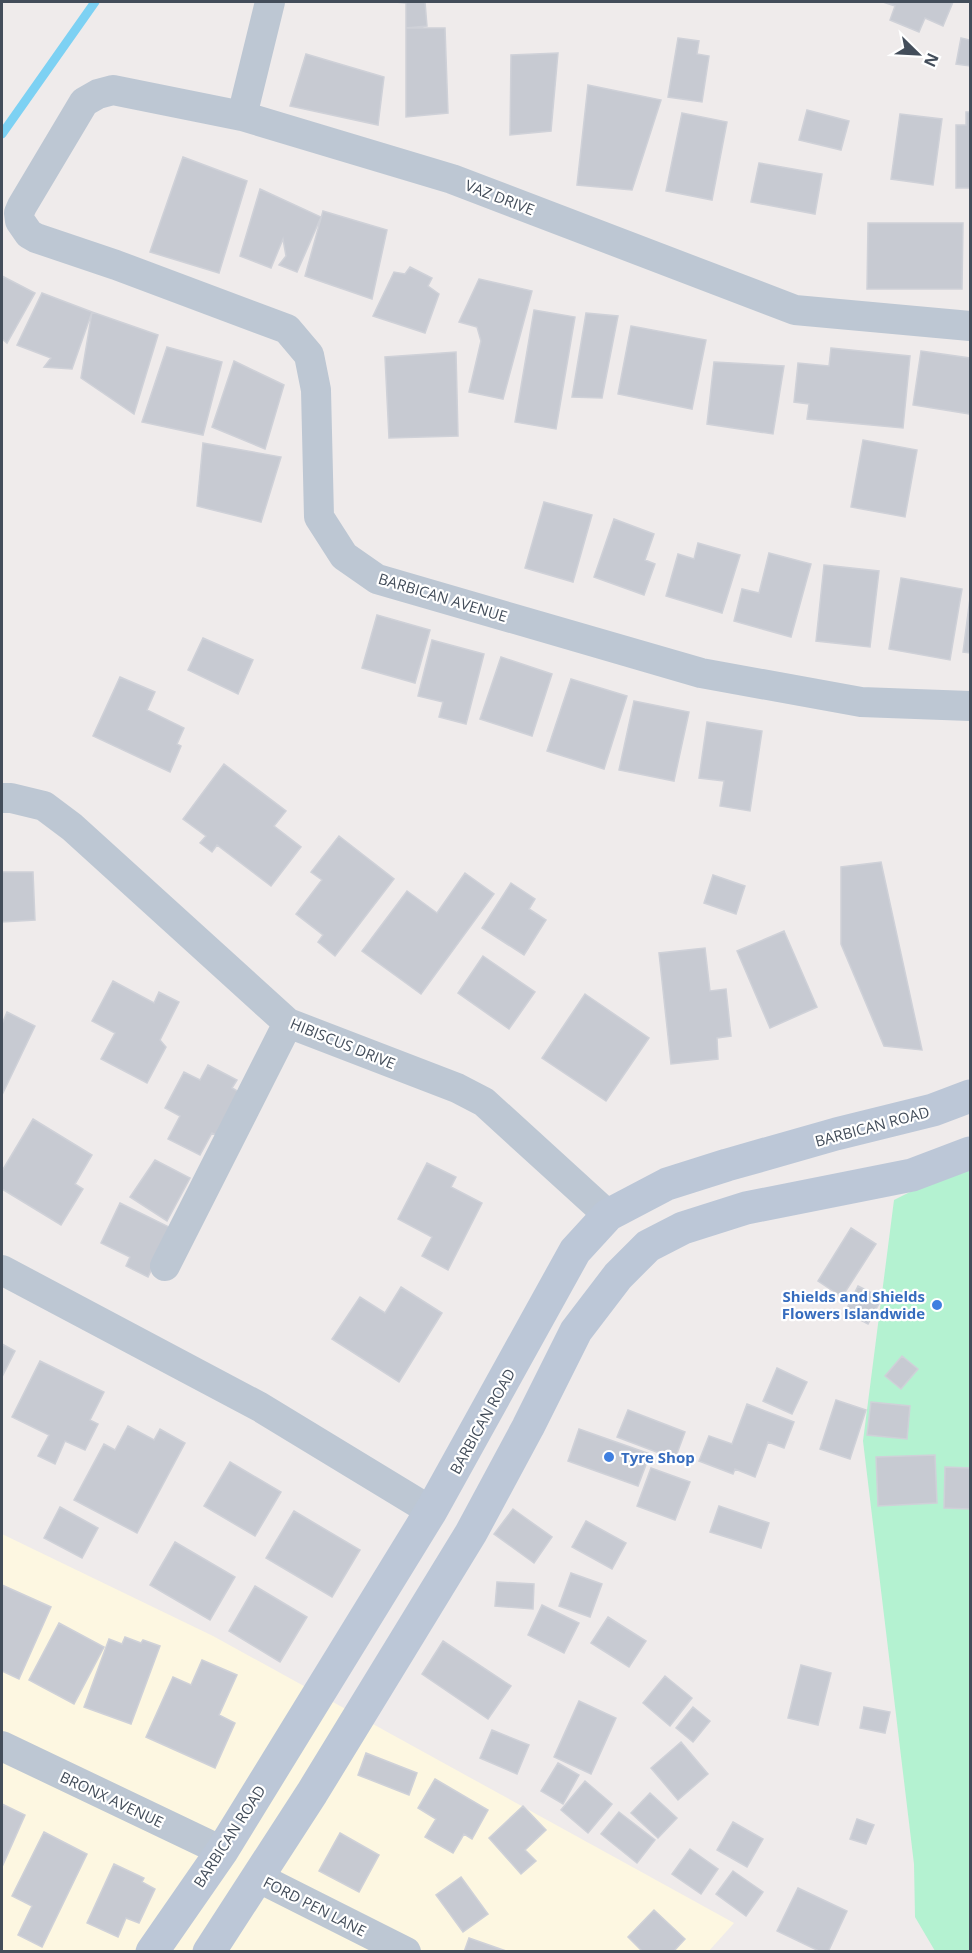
<svg xmlns="http://www.w3.org/2000/svg" width="972" height="1953" viewBox="0 0 972 1953" font-family="'Open Sans',sans-serif">
	<style>
		.commercial { fill: #fdf7e1 }
		.green { fill: #b4f2d1 }
		.lines { fill: none; stroke-linecap: round; stroke-linejoin: round }
		.stream { stroke: #7dd1f3; stroke-width: 9 }
		.building { fill: #c7cad2; stroke: #cfd1d8; stroke-width: 1.5 }
		.minor { stroke: #bdc7d3; stroke-width: 30 }
		.secondary { stroke: #bcc7d7; stroke-width: 33 }
		.shop-dot { fill: #3f7fe0; stroke: #fff; stroke-width: 2 }
		.labels { text-anchor: middle; dominant-baseline: central; stroke-width: 4.5; stroke-linejoin: round; paint-order: stroke }
		.street-label { font-size: 15px; fill: #434d5a; stroke: #fff }
		.shop-label { font-size: 15px; font-weight: bold; fill: #366cbe; stroke: #fff; text-anchor: end }
	</style>
	<rect width="100%" height="100%" fill="#efebeb"/>
	<!-- commercial -->
	<path class="commercial" d="M 2,1534 L 213,1636 L 734,1923 L 708,1952 L 2,1951 Z"/>
	<!-- green -->
	<path class="green" d="M 970,1162 L 970,1951 L 935,1951 L 915,1917 L 914,1864 L 863,1441 L 894,1200 Z"/>
	<g class="lines">
		<!-- stream -->
		<path class="stream" d="M 2,134 L 95,2"/>
	</g>
	<!-- building -->
	<path class="building" d="M 395,2 L 425,2 L 427,26 L 406,28 L 406,3 Z
		M 883,2 L 953,2 L 943,26 L 925,18 L 919,32 L 890,20 L 895,6 Z
		M 406,28 L 445,28 L 448,113 L 406,117 Z
		M 678,38 L 699,41 L 697,54 L 709,56 L 702,102 L 668,97 Z
		M 961,38 L 970,40 L 970,66 L 956,64 Z
		M 558,53 L 551,131 L 510,135 L 511,55 Z
		M 306,54 L 384,77 L 378,125 L 290,106 Z
		M 588,85 L 661,100 L 632,190 L 577,185 Z
		M 807,110 L 849,121 L 841,150 L 799,140 Z
		M 966,112 L 970,112 L 970,188 L 956,188 L 956,125 L 966,125 Z
		M 682,113 L 727,122 L 712,200 L 666,191 Z
		M 900,114 L 942,119 L 933,185 L 891,179 Z
		M 183,157 L 247,181 L 219,273 L 150,252 Z
		M 759,163 L 822,174 L 815,214 L 751,202 Z
		M 260,189 L 321,217 L 297,272 L 279,265 L 286,256 L 283,239 L 271,268 L 240,256 Z
		M 323,211 L 387,230 L 372,299 L 305,276 Z
		M 868,223 L 963,223 L 962,289 L 867,289 Z
		M 410,267 L 432,278 L 428,286 L 439,294 L 425,333 L 373,316 L 394,272 L 405,274 Z
		M 2,276 L 35,293 L 7,343 L 2,339 Z
		M 479,279 L 532,291 L 503,399 L 469,392 L 481,341 L 477,327 L 459,322 Z
		M 42,293 L 92,312 L 72,369 L 44,367 L 51,358 L 17,345 Z
		M 534,310 L 575,317 L 556,429 L 515,422 Z
		M 92,312 L 158,335 L 134,414 L 81,378 Z
		M 586,313 L 618,316 L 602,398 L 572,397 Z
		M 631,326 L 706,340 L 692,409 L 618,394 Z
		M 167,347 L 222,362 L 203,435 L 142,422 Z
		M 831,348 L 910,356 L 903,428 L 807,419 L 809,404 L 794,402 L 798,363 L 829,366 Z
		M 921,351 L 970,358 L 970,414 L 913,405 Z
		M 456,352 L 458,436 L 389,438 L 385,357 Z
		M 234,361 L 284,385 L 265,449 L 212,427 Z
		M 714,362 L 784,366 L 773,434 L 707,424 Z
		M 863,440 L 917,450 L 905,517 L 851,507 Z
		M 203,443 L 281,457 L 261,522 L 197,506 Z
		M 544,502 L 592,515 L 573,582 L 525,568 Z
		M 614,519 L 654,534 L 645,560 L 655,564 L 644,595 L 594,577 Z
		M 698,543 L 740,555 L 722,613 L 666,596 L 678,554 L 694,559 Z
		M 769,553 L 811,564 L 791,637 L 734,621 L 742,589 L 759,593 Z
		M 824,565 L 879,571 L 870,647 L 816,641 Z
		M 901,578 L 962,589 L 950,660 L 889,649 Z
		M 970,598 L 970,653 L 963,652 Z
		M 377,615 L 430,630 L 415,683 L 362,668 Z
		M 203,638 L 253,660 L 238,694 L 188,670 Z
		M 432,640 L 484,654 L 466,724 L 439,717 L 443,702 L 418,696 Z
		M 501,657 L 552,674 L 532,736 L 480,719 Z
		M 120,677 L 155,692 L 147,710 L 184,728 L 177,744 L 181,746 L 170,772 L 93,736 Z
		M 571,679 L 627,696 L 604,769 L 547,751 Z
		M 634,701 L 689,712 L 674,781 L 619,770 Z
		M 707,722 L 762,731 L 750,811 L 720,806 L 724,781 L 699,778 Z
		M 224,764 L 286,811 L 274,826 L 301,847 L 271,886 L 217,845 L 212,852 L 200,843 L 206,836 L 183,819 Z
		M 339,836 L 394,879 L 335,956 L 318,942 L 323,935 L 296,914 L 322,880 L 311,872 Z
		M 881,862 L 922,1050 L 884,1046 L 841,944 L 841,867 Z
		M 2,872 L 33,872 L 35,920 L 2,922 Z
		M 465,873 L 494,894 L 421,994 L 362,951 L 407,891 L 437,913 Z
		M 713,875 L 745,886 L 736,914 L 704,903 Z
		M 511,883 L 535,899 L 529,909 L 546,920 L 524,955 L 482,928 Z
		M 784,931 L 817,1007 L 770,1028 L 737,951 Z
		M 705,948 L 710,991 L 726,989 L 731,1036 L 717,1038 L 718,1059 L 671,1064 L 659,953 Z
		M 483,956 L 535,992 L 509,1029 L 458,993 Z
		M 113,981 L 154,1003 L 159,992 L 179,1002 L 160,1040 L 166,1047 L 147,1083 L 101,1059 L 115,1033 L 92,1021 Z
		M 585,994 L 649,1038 L 606,1101 L 542,1058 Z
		M 7,1012 L 35,1026 L 2,1095 L 2,1024 Z
		M 208,1065 L 237,1080 L 232,1088 L 246,1096 L 224,1139 L 212,1133 L 200,1155 L 168,1139 L 180,1116 L 165,1108 L 184,1072 L 200,1080 Z
		M 33,1119 L 92,1155 L 75,1184 L 83,1189 L 61,1225 L 2,1189 L 2,1171 Z
		M 155,1160 L 190,1178 L 167,1221 L 130,1197 Z
		M 427,1163 L 456,1177 L 451,1187 L 482,1203 L 448,1270 L 422,1256 L 432,1237 L 398,1219 Z
		M 120,1203 L 171,1228 L 148,1277 L 126,1266 L 130,1257 L 101,1243 Z
		M 851,1228 L 876,1244 L 842,1297 L 818,1281 Z
		M 858,1286 L 882,1298 L 868,1324 L 845,1312 Z
		M 401,1287 L 442,1313 L 399,1382 L 332,1339 L 360,1297 L 385,1313 Z
		M 2,1344 L 15,1351 L 2,1377 Z
		M 902,1356 L 918,1369 L 901,1389 L 885,1376 Z
		M 40,1361 L 104,1392 L 90,1420 L 98,1424 L 85,1450 L 65,1441 L 55,1464 L 38,1456 L 49,1435 L 12,1417 Z
		M 777,1368 L 807,1382 L 792,1414 L 763,1401 Z
		M 836,1400 L 866,1410 L 850,1459 L 820,1449 Z
		M 871,1402 L 910,1406 L 907,1439 L 867,1435 Z
		M 747,1404 L 794,1422 L 784,1448 L 768,1442 L 755,1477 L 735,1469 L 733,1474 L 699,1461 L 709,1436 L 732,1444 Z
		M 628,1410 L 685,1432 L 675,1459 L 617,1437 Z
		M 128,1426 L 154,1440 L 160,1429 L 185,1443 L 137,1533 L 74,1500 L 104,1444 L 115,1450 Z
		M 579,1429 L 650,1454 L 638,1486 L 568,1461 Z
		M 935,1455 L 937,1503 L 878,1506 L 876,1457 Z
		M 230,1462 L 281,1492 L 255,1536 L 204,1506 Z
		M 945,1467 L 970,1468 L 970,1509 L 944,1508 Z
		M 651,1468 L 690,1482 L 675,1520 L 637,1506 Z
		M 719,1506 L 769,1523 L 761,1548 L 710,1532 Z
		M 60,1507 L 98,1528 L 82,1558 L 44,1538 Z
		M 513,1509 L 552,1537 L 534,1563 L 494,1534 Z
		M 294,1511 L 360,1550 L 332,1597 L 266,1558 Z
		M 586,1521 L 626,1543 L 612,1569 L 572,1547 Z
		M 175,1542 L 235,1577 L 210,1620 L 150,1585 Z
		M 571,1573 L 602,1584 L 590,1617 L 559,1606 Z
		M 497,1582 L 534,1584 L 533,1609 L 495,1606 Z
		M 2,1585 L 51,1607 L 19,1679 L 2,1671 Z
		M 255,1586 L 307,1617 L 280,1662 L 229,1631 Z
		M 542,1605 L 579,1623 L 564,1653 L 528,1635 Z
		M 608,1617 L 646,1641 L 629,1667 L 591,1643 Z
		M 59,1623 L 104,1647 L 74,1704 L 29,1680 Z
		M 125,1637 L 141,1643 L 143,1640 L 160,1646 L 131,1724 L 84,1707 L 109,1639 L 122,1644 Z
		M 443,1641 L 511,1686 L 488,1719 L 422,1674 Z
		M 202,1660 L 237,1675 L 219,1715 L 235,1723 L 215,1768 L 146,1737 L 173,1677 L 191,1685 Z
		M 801,1665 L 831,1673 L 818,1725 L 788,1718 Z
		M 665,1676 L 692,1698 L 670,1726 L 643,1703 Z
		M 579,1701 L 616,1718 L 591,1774 L 554,1757 Z
		M 693,1707 L 710,1721 L 693,1742 L 676,1728 Z
		M 864,1707 L 890,1712 L 885,1733 L 860,1728 Z
		M 492,1730 L 529,1745 L 517,1774 L 480,1758 Z
		M 681,1742 L 708,1774 L 678,1800 L 651,1768 Z
		M 366,1753 L 417,1773 L 409,1795 L 358,1775 Z
		M 558,1763 L 579,1775 L 563,1804 L 541,1791 Z
		M 435,1779 L 488,1810 L 472,1839 L 464,1834 L 453,1853 L 425,1837 L 436,1819 L 418,1808 Z
		M 585,1781 L 612,1804 L 588,1833 L 561,1810 Z
		M 650,1793 L 677,1818 L 658,1838 L 631,1813 Z
		M 2,1804 L 25,1815 L 2,1867 Z
		M 523,1806 L 546,1830 L 525,1850 L 536,1861 L 521,1874 L 489,1838 Z
		M 619,1812 L 655,1840 L 637,1863 L 601,1834 Z
		M 857,1819 L 874,1825 L 866,1844 L 850,1839 Z
		M 733,1822 L 763,1839 L 747,1867 L 717,1850 Z
		M 44,1832 L 87,1854 L 42,1947 L 18,1935 L 32,1906 L 12,1896 Z
		M 340,1833 L 379,1855 L 359,1892 L 319,1871 Z
		M 690,1849 L 718,1869 L 701,1894 L 672,1874 Z
		M 114,1864 L 144,1878 L 142,1882 L 155,1889 L 139,1923 L 126,1918 L 118,1937 L 87,1923 Z
		M 733,1871 L 763,1892 L 746,1916 L 716,1894 Z
		M 461,1877 L 488,1914 L 463,1932 L 436,1895 Z
		M 798,1888 L 847,1911 L 828,1952 L 821,1952 L 777,1931 Z
		M 654,1910 L 685,1939 L 673,1952 L 643,1952 L 628,1937 Z
		M 469,1938 L 509,1952 L 464,1952 Z"/>
	<g class="lines">
		<!-- minor -->
		<path class="minor" d="M 242,116 L 270,2
			M 970,326 L 795,310 L 452,179 L 242,116 L 113,90 L 98,94 L 84,102 L 22,206 L 19,213 L 20,221 L 29,234 L 36,238 L 116,265 L 287,329 L 309,355 L 316,390 L 319,517 L 344,556 L 377,579 L 701,673 L 861,702 L 970,706
			M 2,798 L 11,798 L 44,806 L 72,827 L 288,1023 L 457,1088 L 484,1102 L 608,1215
			M 165,1266 L 288,1023
			M 2,1270 L 260,1407 L 431,1511
			M 2,1746 L 222,1851
			M 257,1877 L 406,1952"/>
		<!-- secondary -->
		<path class="secondary" d="M 152,1952 L 222,1851 L 431,1511 L 575,1251 L 608,1215 L 667,1184 L 727,1165 L 836,1134 L 933,1110 L 970,1096
			M 209,1952 L 312,1793 L 471,1533 L 528,1427 L 576,1331 L 618,1276 L 648,1246 L 683,1228 L 746,1208 L 912,1175 L 970,1153"/>
	</g>
	<!-- markers -->
	<g class="shop-dot">
		<circle cx="937" cy="1305" r="6"/>
		<circle cx="609" cy="1457" r="6"/>
	</g>
	<g class="labels">
		<!-- street labels -->
		<g class="street-label">
			<text transform="translate(500 197) rotate(21)">VAZ DRIVE</text>
			<text transform="translate(443 597) rotate(17)">BARBICAN AVENUE</text>
			<text transform="translate(343 1043) rotate(22)">HIBISCUS DRIVE</text>
			<text transform="translate(872 1126) rotate(-15)">BARBICAN ROAD</text>
			<text transform="translate(482 1421) rotate(-61)">BARBICAN ROAD</text>
			<text transform="translate(112 1799) rotate(25)">BRONX AVENUE</text>
			<text transform="translate(229 1836) rotate(-57)">BARBICAN ROAD</text>
			<text transform="translate(315 1906) rotate(27)">FORD PEN LANE</text>
		</g>
		<!-- shop labels -->
		<g class="shop-label">
			<text x="925" y="1296">Shields and Shields<tspan x="925" dy="17">Flowers Islandwide</tspan></text>
			<text x="621" y="1457" text-anchor="start">Tyre Shop</text>
		</g>
	</g>
	<!-- border -->
	<rect width="972" height="1953" fill="none" stroke="#434d5a" stroke-width="6"/>
	<!-- north arrow -->
	<g transform="translate(918 54) rotate(114)" stroke="#ffffff" stroke-width="4.5" paint-order="stroke">
	<path d="M0-4.5L10 22L0 15L-10 22Z" fill="#434d5a"/>
	<text y="-9" font-size="16" font-weight="bold" text-anchor="middle" fill="#434d5a">N</text>
	</g>
</svg>
